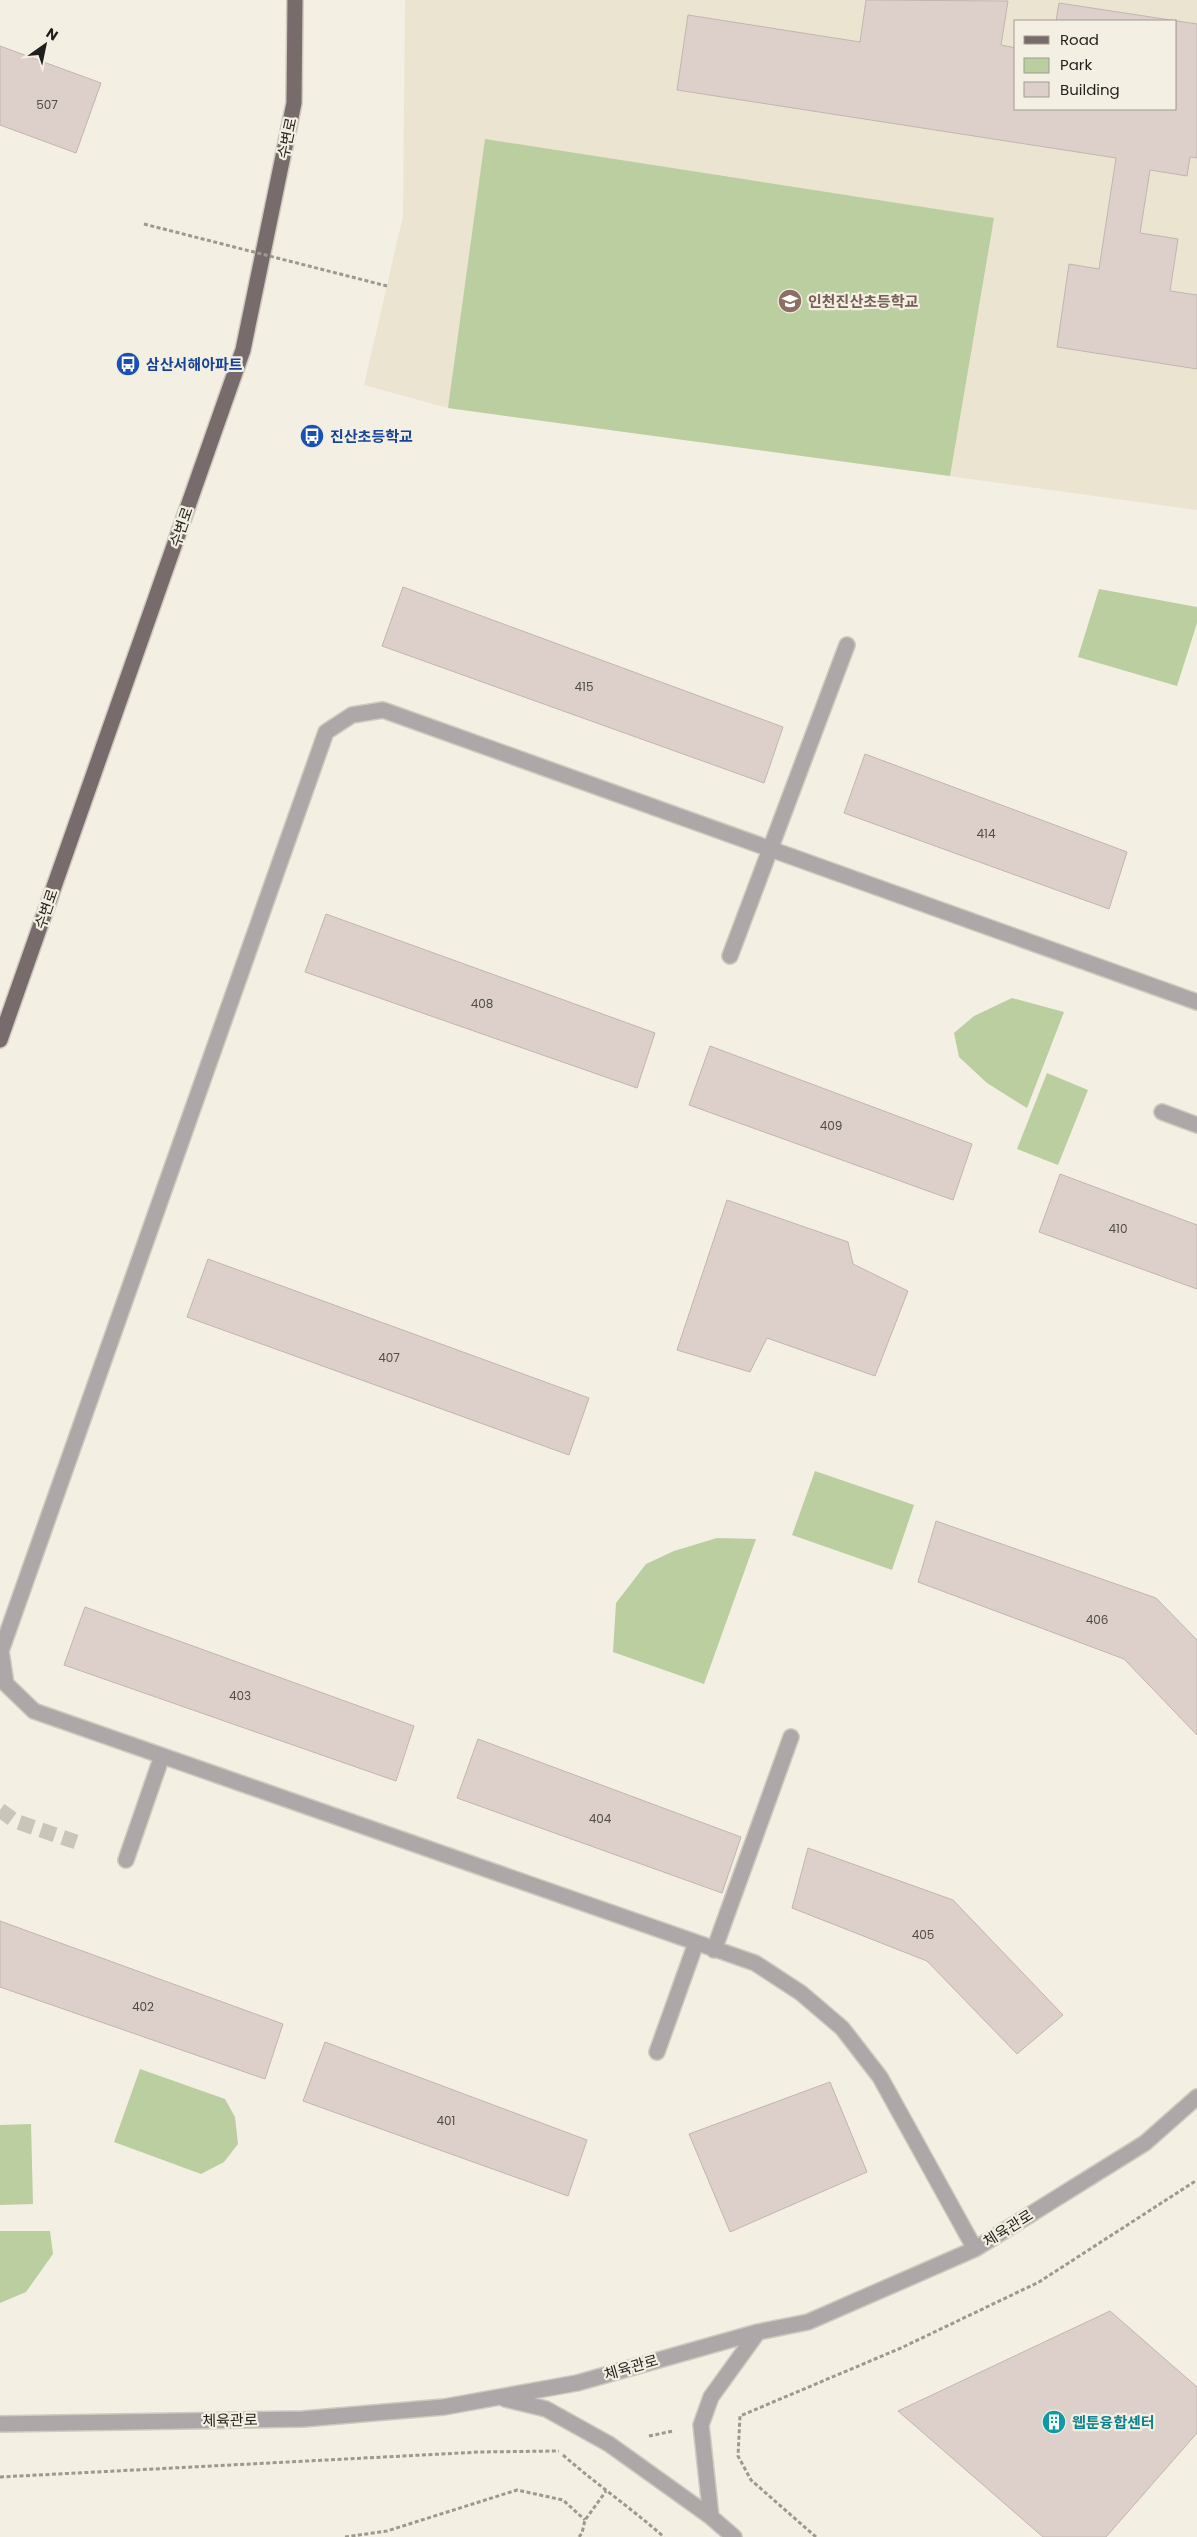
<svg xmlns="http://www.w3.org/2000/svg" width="1197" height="2537" viewBox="0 0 1197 2537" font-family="Poppins,'Noto Sans KR',sans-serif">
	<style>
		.built { fill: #eae4d1; fill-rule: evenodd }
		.green { fill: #bacea0 }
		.building { fill: #ddd0ca; stroke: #c2b5af }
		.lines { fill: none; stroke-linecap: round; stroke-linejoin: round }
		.minor-tunnel { stroke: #c9c5bb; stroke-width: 15; stroke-dasharray: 15 8; stroke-linecap: butt }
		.minor-casing { stroke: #cdcabf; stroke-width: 18 }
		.major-casing { stroke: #cdcabf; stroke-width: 18 }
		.path { stroke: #9c9990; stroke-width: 3; stroke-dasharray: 4 2.5; stroke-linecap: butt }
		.minor { stroke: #aea7a7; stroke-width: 15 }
		.major { stroke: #776c6b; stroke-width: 15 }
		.path-bridge { stroke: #9c9990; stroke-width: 3; stroke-dasharray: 4 2.5; stroke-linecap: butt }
		.labels { text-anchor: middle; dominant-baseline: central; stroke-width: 4.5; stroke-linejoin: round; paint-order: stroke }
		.number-label { font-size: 12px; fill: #504b47 }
		.street-label { font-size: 15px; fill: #211f1b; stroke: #f3efe3 }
		.education-label { font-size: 15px; font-weight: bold; fill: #785e54; stroke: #f3efe3; text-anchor: start }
		.transit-label { font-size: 15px; font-weight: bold; fill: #164399; stroke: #f3efe3; text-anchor: start }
		.culture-label { font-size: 15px; font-weight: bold; fill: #0d838f; stroke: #f3efe3; text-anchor: start }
	</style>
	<rect width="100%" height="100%" fill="#f3efe3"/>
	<!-- built -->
	<path class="built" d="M 405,0 L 1197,0 L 1197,510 L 448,408 L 364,385 L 403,216 ZM 1016,21 L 1176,21 L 1176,109 L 1016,109 Z"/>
	<!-- green -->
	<path class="green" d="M 485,139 L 994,218 L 950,476 L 448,408 Z
		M 1099,589 L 1197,607 L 1197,623 L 1177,686 L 1078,657 Z
		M 1012,998 L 1064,1012 L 1027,1108 L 987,1083 L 959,1057 L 954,1033 L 974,1016 Z
		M 1047,1073 L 1088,1090 L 1058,1165 L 1017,1149 Z
		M 815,1471 L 914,1505 L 892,1570 L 792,1535 Z
		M 717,1538 L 756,1539 L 704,1684 L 613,1652 L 616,1603 L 646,1564 L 674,1551 Z
		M 140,2069 L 225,2099 L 235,2117 L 238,2144 L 224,2162 L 201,2174 L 114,2142 Z
		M 31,2124 L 33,2204 L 0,2205 L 0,2125 Z
		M 0,2231 L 50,2231 L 53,2254 L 26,2292 L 0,2303 Z"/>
	<!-- building -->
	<path class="building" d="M 866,0 L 1008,1 L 1001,45 L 1016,48 L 1016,109 L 1176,109 L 1176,21 L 1056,21 L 1059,3 L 1197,24 L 1197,158 L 1190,157 L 1187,176 L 1150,170 L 1140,233 L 1178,239 L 1170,291 L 1197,295 L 1197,369 L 1057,347 L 1069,264 L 1099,269 L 1116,158 L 677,90 L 688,15 L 860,42 Z
		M 0,46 L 101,83 L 76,153 L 0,125 Z
		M 403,587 L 783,727 L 764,783 L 382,646 Z
		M 865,754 L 1127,852 L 1109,909 L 844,813 Z
		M 326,914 L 655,1033 L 637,1088 L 305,972 Z
		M 710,1046 L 972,1144 L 953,1200 L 689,1105 Z
		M 1060,1174 L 1197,1225 L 1197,1289 L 1039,1232 Z
		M 727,1200 L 848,1242 L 853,1264 L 908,1291 L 875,1376 L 767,1338 L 750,1372 L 677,1350 Z
		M 208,1259 L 589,1398 L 569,1455 L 187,1317 Z
		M 936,1521 L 1156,1598 L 1197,1640 L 1197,1735 L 1124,1659 L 918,1582 Z
		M 85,1607 L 414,1726 L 396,1781 L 64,1665 Z
		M 478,1739 L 741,1837 L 722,1893 L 457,1798 Z
		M 808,1848 L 953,1900 L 1063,2015 L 1017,2054 L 927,1961 L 792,1908 Z
		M 0,1921 L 283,2024 L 265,2079 L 0,1987 Z
		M 325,2042 L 587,2140 L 568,2196 L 303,2101 Z
		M 830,2082 L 867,2172 L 730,2232 L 689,2134 Z
		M 1110,2311 L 1197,2387 L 1197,2433 L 1106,2537 L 1043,2537 L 898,2411 Z"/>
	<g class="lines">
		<!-- minor-tunnel -->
		<path class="minor-tunnel" d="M 0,1810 L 15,1821 L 76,1842"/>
		<!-- minor casing -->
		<g class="minor-casing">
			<path id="minor" d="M 730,956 L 847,645
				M 1162,1112 L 1197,1125
				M 126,1860 L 162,1756
				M 714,1950 L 791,1737
				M 657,2052 L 696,1943
				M 975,2249 L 880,2077 L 842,2028 L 801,1993 L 755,1963 L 34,1711 L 6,1684 L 1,1651 L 326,732 L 352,715 L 383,710 L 1197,1002
				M 505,2399 L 546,2409 L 609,2444 L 711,2517 L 734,2537
				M 0,2424 L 303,2419 L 444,2407 L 577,2383 L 758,2332 L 808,2322 L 975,2249 L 1145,2143 L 1197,2097
				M 711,2517 L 701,2425 L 711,2397 L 758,2332"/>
		</g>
		<!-- major casing -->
		<g class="major-casing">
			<path id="major" d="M 0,1040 L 243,350 L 294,103 L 295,0"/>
		</g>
		<!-- path -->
		<path class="path" d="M 649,2436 L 673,2431
			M 563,2455 C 596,2484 631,2508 664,2537
			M 0,2477 L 480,2452 L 559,2451
			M 345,2537 L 387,2531 L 517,2490 L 563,2500 L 585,2520
			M 579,2537 L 582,2533 L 585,2520 L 606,2491
			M 816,2537 L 751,2480 L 738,2456 L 740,2416 L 901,2348 L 1039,2282 L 1197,2180"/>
		<!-- minor -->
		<use href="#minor" class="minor"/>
		<!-- major -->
		<use href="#major" class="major"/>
		<!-- path-bridge -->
		<path class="path-bridge" d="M 144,224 L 387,286"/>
	</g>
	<!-- icons -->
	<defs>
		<g id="school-disc" transform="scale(1.25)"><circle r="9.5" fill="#8d6e63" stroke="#f3efe3"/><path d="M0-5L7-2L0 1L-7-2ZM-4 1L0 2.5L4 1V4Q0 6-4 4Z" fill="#fff"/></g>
		<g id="bus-disc" transform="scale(1.25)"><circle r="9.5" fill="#1a4fb4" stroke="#f3efe3"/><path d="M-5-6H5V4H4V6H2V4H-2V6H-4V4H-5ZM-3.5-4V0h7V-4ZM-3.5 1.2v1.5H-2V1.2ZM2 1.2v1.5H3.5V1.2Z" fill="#fff"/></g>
		<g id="building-disc" transform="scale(1.25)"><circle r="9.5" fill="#0f9aa8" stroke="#f3efe3"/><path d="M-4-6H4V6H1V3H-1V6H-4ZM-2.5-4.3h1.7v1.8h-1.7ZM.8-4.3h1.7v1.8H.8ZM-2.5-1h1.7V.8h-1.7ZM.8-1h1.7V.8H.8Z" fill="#fff"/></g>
	</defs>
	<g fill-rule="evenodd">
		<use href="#school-disc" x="790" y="301"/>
		<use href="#bus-disc" x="128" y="364"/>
		<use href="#bus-disc" x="312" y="436"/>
		<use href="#building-disc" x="1054" y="2422"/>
	</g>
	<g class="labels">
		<!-- number labels -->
		<g class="number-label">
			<text x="47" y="104">507</text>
			<text x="584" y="686">415</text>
			<text x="986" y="833">414</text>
			<text x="482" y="1003">408</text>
			<text x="831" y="1125">409</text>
			<text x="1118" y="1228">410</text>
			<text x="389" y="1357">407</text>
			<text x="1097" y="1619">406</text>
			<text x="240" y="1695">403</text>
			<text x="600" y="1818">404</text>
			<text x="923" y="1934">405</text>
			<text x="143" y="2006">402</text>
			<text x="446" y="2120">401</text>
		</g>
		<!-- street labels -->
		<g class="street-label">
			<text transform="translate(287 138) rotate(-78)">수변로</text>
			<text transform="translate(181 527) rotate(-71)">수변로</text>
			<text transform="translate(46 909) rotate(-71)">수변로</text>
			<text transform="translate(1008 2228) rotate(-32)">체육관로</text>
			<text transform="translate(631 2367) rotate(-16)">체육관로</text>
			<text transform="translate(230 2420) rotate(-1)">체육관로</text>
		</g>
		<!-- education labels -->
		<g class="education-label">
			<text x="808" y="301">인천진산초등학교</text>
		</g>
		<!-- transit labels -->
		<g class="transit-label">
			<text x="146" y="364">삼산서해아파트</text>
			<text x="330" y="436">진산초등학교</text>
		</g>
		<!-- culture labels -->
		<g class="culture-label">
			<text x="1072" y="2422">웹툰융합센터</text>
		</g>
	</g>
	<!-- legend -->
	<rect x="1014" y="20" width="162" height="90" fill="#f3efe3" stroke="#9f9c93"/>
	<rect x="1024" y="36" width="25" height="8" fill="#776c6b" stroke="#9f9c93"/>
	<text x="1060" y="45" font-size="15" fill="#211f1b">Road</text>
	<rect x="1024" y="58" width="25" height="15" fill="#bacea0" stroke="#9f9c93"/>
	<text x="1060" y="70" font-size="15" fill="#211f1b">Park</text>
	<rect x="1024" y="82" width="25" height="15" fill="#ddd0ca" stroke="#9f9c93"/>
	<text x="1060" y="95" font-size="15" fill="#211f1b">Building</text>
	<!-- north arrow -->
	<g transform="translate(45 45) rotate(33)" stroke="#f3efe3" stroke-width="4" paint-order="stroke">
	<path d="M0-4L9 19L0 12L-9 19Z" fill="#211f1b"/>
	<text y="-8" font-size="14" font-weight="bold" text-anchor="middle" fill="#211f1b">N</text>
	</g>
</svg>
